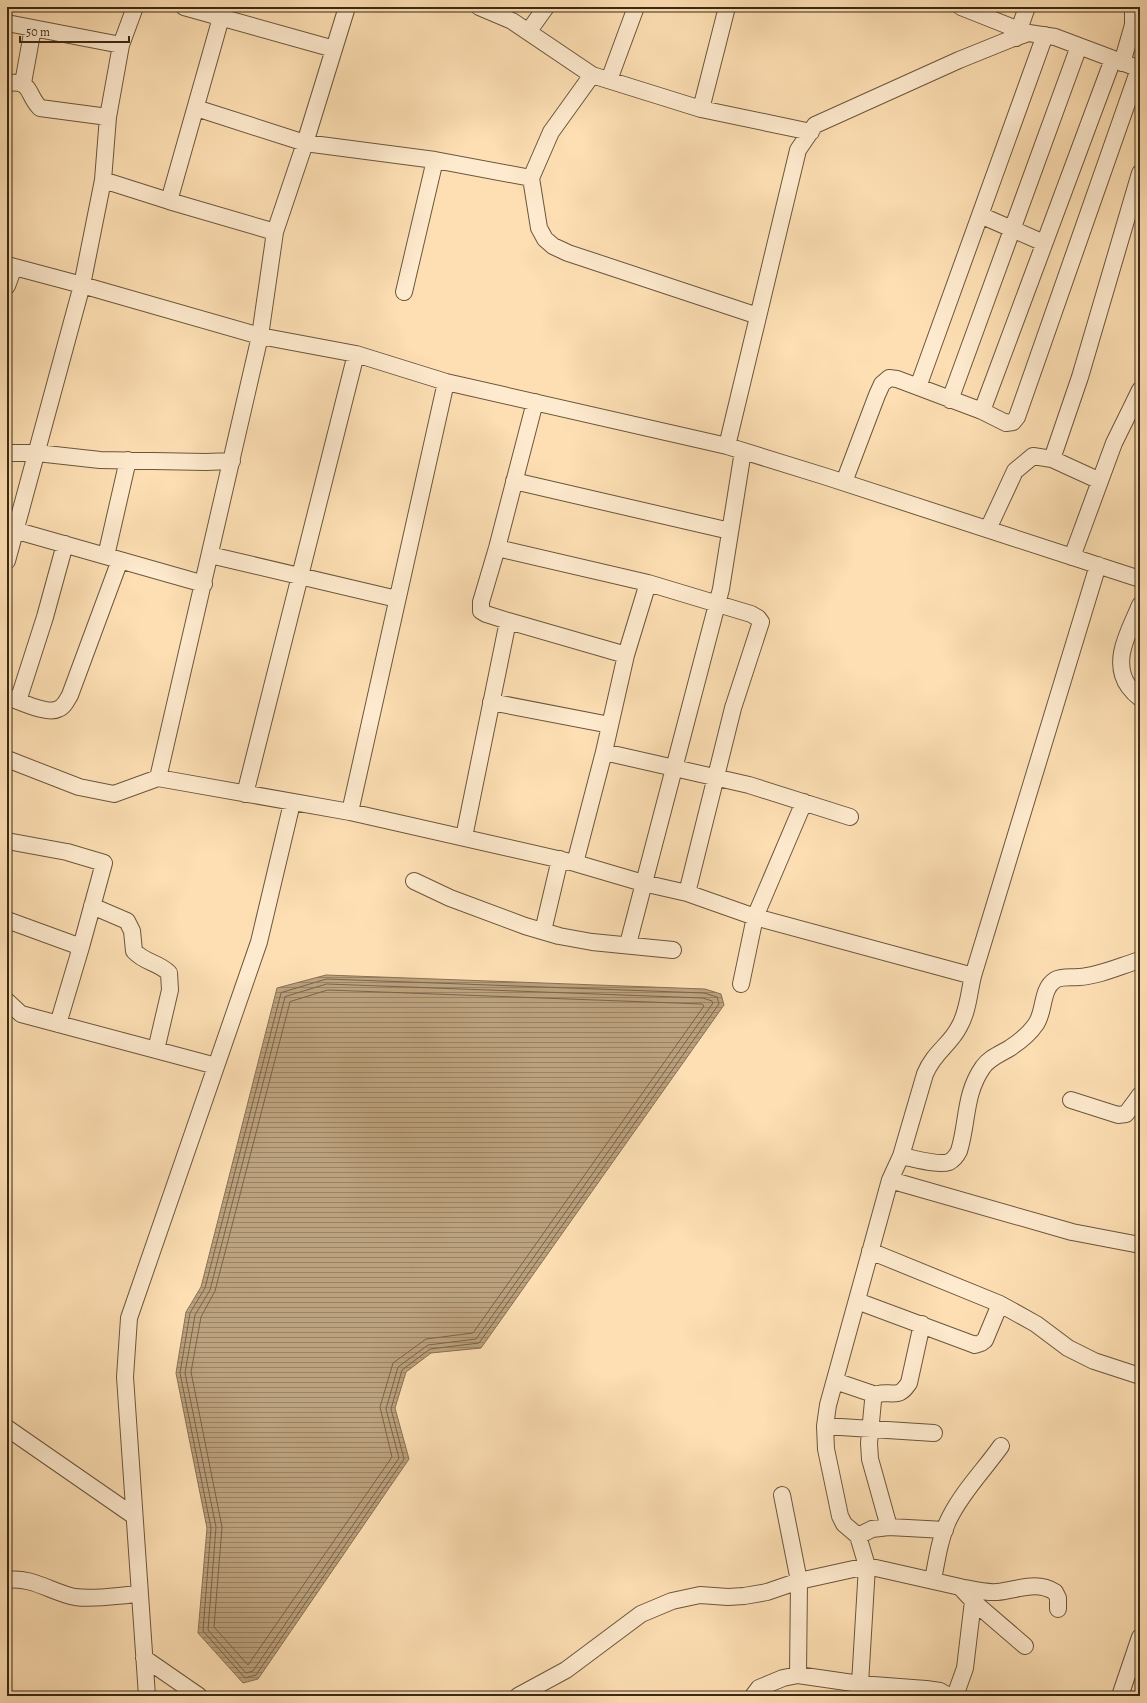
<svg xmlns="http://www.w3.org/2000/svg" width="1147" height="1703" viewBox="0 0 1147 1703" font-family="Alegreya,serif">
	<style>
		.water { fill: url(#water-rules); stroke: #887153 }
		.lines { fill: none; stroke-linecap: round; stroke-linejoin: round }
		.shore { stroke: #7b6448; stroke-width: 1 }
		.minor-casing { stroke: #6c563c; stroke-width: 18 }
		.minor { stroke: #feeace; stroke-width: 16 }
	</style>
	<defs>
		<pattern id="water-rules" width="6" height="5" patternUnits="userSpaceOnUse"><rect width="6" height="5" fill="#bba17d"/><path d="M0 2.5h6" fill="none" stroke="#998365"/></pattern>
	</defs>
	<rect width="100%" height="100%" fill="#fddfb3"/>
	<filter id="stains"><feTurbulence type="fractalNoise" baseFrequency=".005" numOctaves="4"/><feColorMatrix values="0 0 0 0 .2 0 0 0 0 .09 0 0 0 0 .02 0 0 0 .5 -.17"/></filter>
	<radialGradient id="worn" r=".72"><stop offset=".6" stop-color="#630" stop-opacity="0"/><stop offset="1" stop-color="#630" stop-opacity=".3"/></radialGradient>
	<!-- water -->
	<path class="water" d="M 326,975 L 705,989 L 721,994 L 724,1005 L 481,1348 L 431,1353 L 406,1372 L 395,1408 L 409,1459 L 258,1679 L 243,1683 L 198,1633 L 207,1528 L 176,1373 L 186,1312 L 201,1287 L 277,988 Z"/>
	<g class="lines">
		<!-- shore -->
		<path class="shore" d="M 327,979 L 704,993 L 717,997 L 719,1004 L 479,1343 L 430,1349 L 402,1370 L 391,1409 L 404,1459 L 256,1675 L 245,1678 L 203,1631 L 211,1528 L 180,1373 L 190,1313 L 205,1288 L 281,993 Z
			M 327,984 L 703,998 L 712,1001 L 713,1003 L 476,1339 L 428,1345 L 398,1367 L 386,1409 L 399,1458 L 253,1671 L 246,1673 L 208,1630 L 216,1527 L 185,1373 L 195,1315 L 210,1290 L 285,997 Z
			M 328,990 L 702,1004 L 704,1006 L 473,1333 L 426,1339 L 393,1363 L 380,1407 L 392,1457 L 248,1665 L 214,1627 L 222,1527 L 191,1372 L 201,1317 L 215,1291 L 290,1002 Z"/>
		<!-- minor casing -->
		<g class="minor-casing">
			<path id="minor" d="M 184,7 L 334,49
				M 347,7 L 305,143 L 275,232 L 260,336 L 158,778 L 350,812 L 446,382
				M 479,7 L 512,21 L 592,75 L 701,109 L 811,132
				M 961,7 L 1019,30
				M 7,23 L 121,45 L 135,7
				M 528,32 L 546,7
				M 1016,38 L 1027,7
				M 1122,63 L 1133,25 L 1133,7
				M 592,75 L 551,132 L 531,178 L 539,228 L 545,239 L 553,246 L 568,253 L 758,316
				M 609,80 L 636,7
				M 7,83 C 33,80 26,94 40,108 L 108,117
				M 23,83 L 33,28
				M 196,108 L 305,143 L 435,160 L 531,178
				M 701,109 L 727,7
				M 103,180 L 169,201 L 275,232
				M 169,201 L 224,7
				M 980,215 L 1044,243
				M 7,265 L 82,285 L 260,336 L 356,354 L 446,382 L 727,446 L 827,477 L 1140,579
				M 7,286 L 14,267
				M 404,292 L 435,160
				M 918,387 L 1045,35
				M 950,400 L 1079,46
				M 982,411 L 1113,59
				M 727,446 L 798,150 L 815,125 L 959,60 L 1011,39 L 1029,33 L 1055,37 L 1140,69
				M 7,453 L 37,453 L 100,460 L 206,462 L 232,461
				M 1052,459 L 1100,481
				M 514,481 L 730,531
				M 844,482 L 877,395 L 882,384 L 889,378 L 897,379 L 982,411 L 1006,423 L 1013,422 L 1017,417 L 1139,69
				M 7,528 L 204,584
				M 988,529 L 1015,471 L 1033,456 L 1052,459 L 1080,377 L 1140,173
				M 497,548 L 648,583 L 751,614 L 758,618 L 761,622 L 733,708 L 687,893
				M 210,555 L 397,599
				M 106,556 L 128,460
				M 1072,557 L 1114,443 L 1140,390
				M 7,561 L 82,285 L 103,180 L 108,117 L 121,45
				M 1140,605 C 1130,630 1110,661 1129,687 C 1132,691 1136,695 1140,698
				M 508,621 L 486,614 L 481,611 L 481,602 L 497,548 L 535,402
				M 7,697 C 19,701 47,715 58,709 C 64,707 67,700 70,695 L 120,560
				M 18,701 L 45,617 L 65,544
				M 491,702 L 610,725
				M 604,752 L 749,785 L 850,817
				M 7,759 L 79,787 L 114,794 L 158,778
				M 245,794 L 356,354
				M 350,812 L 575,863 L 643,883 L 687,893 L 755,917 L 973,976
				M 464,837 L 508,621 L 626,655
				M 7,841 L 67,852 L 104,863 L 81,947 L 7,920
				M 575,863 L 604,752 L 626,655 L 648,583
				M 414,881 L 450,898 L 525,926 L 559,936 L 592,942 L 673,950
				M 92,906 L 127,921 L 132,931 L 134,951 C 145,963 158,962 169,973 L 170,990 L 156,1050
				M 543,931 L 560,859
				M 628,944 L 721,589 L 743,451
				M 741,984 L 755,917 L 804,802
				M 7,1001 L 21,1014 L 216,1066
				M 58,1024 L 81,947
				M 1071,1100 L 1118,1115 L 1126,1114 L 1140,1095
				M 901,1156 C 913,1158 938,1166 949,1162 C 953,1160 957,1155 959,1151 C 968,1122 964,1094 983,1067 C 989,1058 1000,1054 1010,1048 C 1019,1042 1030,1033 1036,1024 C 1045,1011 1041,989 1055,980 C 1062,976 1071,978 1079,977 C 1099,976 1120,966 1140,960
				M 890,1180 L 1072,1232 L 1140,1245
				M 870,1251 L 1000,1304 L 1036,1324 L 1068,1348 L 1094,1361 L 1140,1376
				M 857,1301 L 975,1345 L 981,1343 L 985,1340 L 1000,1304
				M 835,1381 L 876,1395
				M 825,1426 L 934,1433
				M 7,1428 L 134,1516
				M 782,1495 L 799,1581 L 798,1675
				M 889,1527 L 870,1459 L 869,1443 L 873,1401 C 876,1389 888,1395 898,1393 C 903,1392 906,1387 909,1383 L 922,1324
				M 858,1536 L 872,1529 L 889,1527 L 945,1530
				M 7,1580 C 31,1576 53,1593 75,1597 C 96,1600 119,1595 140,1594
				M 933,1580 C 937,1559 940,1536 950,1517 C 963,1491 984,1470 1001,1446
				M 960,1587 C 971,1589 985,1593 997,1592 C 1018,1590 1036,1580 1055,1592 L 1058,1598 L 1058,1609
				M 144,1658 L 199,1696
				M 147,1696 L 125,1377 L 129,1318 L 259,942 L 292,803
				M 518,1696 L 566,1670 L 641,1614 L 672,1601 L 700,1595 L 728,1597 L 744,1596 L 767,1592 L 799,1581 L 867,1566 L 960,1587 L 975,1603 L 1025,1646
				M 753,1696 L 759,1688 L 783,1678 L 798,1675 L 860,1684 L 926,1689 L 940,1691 L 949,1696
				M 856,1696 L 860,1684 L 867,1566 L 858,1536 L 844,1524 L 840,1516 L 826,1449 L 825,1426 L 828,1405 L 890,1180 L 901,1156 L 925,1074 C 934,1052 950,1045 959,1027 C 968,1012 969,992 973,976 L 1098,565
				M 955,1696 L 965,1668 L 973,1601
				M 1120,1696 L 1140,1637"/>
		</g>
		<!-- minor -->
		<use href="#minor" class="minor"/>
	</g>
	<!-- margin -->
	<rect width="1147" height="1703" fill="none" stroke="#fddfb3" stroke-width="24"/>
	<rect x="8" y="8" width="1131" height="1687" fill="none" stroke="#3b2814" stroke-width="2"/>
	<rect x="12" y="12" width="1123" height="1679" fill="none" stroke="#3b2814"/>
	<!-- scale -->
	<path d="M20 36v6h109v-6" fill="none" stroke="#3b2814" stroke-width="2"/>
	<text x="26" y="36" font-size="12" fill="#3b2814" stroke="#feeace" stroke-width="3" paint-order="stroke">50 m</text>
	<rect width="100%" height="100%" filter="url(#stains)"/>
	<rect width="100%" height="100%" fill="url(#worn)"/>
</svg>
